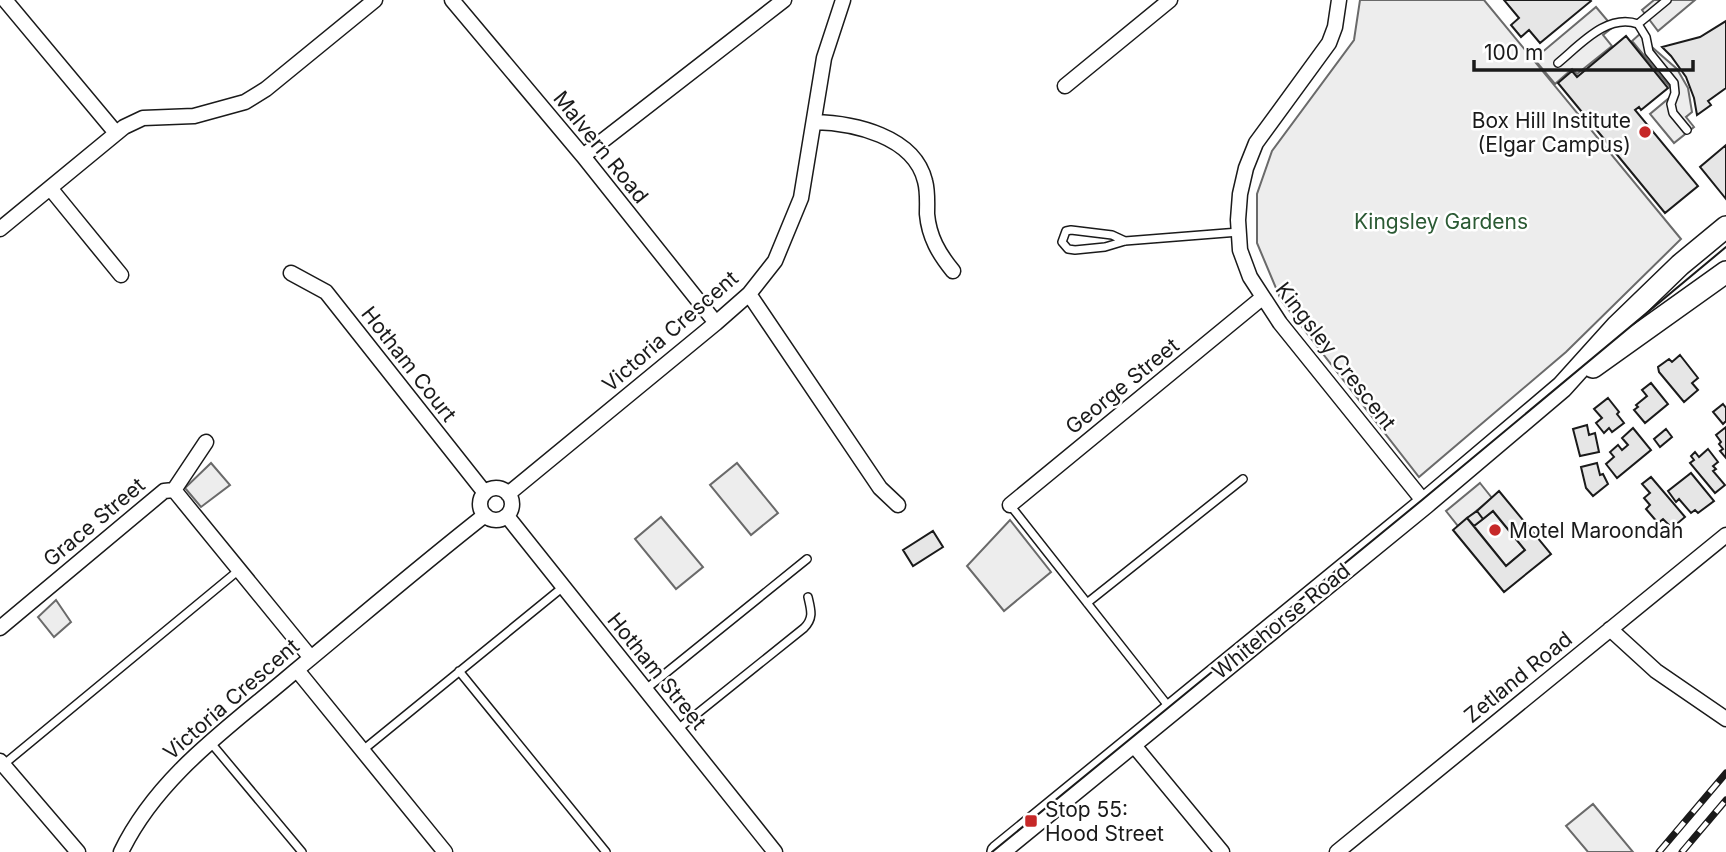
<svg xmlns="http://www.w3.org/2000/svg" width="1726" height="852" viewBox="0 0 1726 852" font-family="Inter,sans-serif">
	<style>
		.built { fill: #ededed; stroke: #6a6a6a; stroke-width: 2 }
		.building { fill: #e6e6e6; stroke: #1a1a1a; stroke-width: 2 }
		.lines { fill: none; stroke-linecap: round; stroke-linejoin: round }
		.lane-casing { stroke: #1a1a1a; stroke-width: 10 }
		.street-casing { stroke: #1a1a1a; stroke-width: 17 }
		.primary-casing { stroke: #1a1a1a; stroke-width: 24 }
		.lane { stroke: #fff; stroke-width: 7 }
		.street { stroke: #fff; stroke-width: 14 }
		.primary { stroke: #fff; stroke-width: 21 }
		.tram { stroke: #1a1a1a; stroke-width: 2 }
		.rail-casing { stroke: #1a1a1a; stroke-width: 7 }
		.rail { stroke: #fff; stroke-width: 4.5; stroke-dasharray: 13; stroke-linecap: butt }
		.poi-dot { fill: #c62828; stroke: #fff; stroke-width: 2.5 }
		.labels { text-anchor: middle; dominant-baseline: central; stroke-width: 5; stroke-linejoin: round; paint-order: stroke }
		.poi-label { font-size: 21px; fill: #1a1a1a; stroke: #fff; text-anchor: start }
		.street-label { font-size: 21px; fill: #1a1a1a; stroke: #fff }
		.park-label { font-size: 21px; fill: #2b5a34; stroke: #fff }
	</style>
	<rect width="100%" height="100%" fill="#fff"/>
	<!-- built -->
	<path class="built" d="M 1360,0 L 1484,0 L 1681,239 L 1566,352 L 1419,477 L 1281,300 L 1257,243 L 1257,194 L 1272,151 L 1354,40 Z
		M 1654,0 L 1695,0 L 1658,31 L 1642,10 Z
		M 1596,7 L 1613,27 L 1603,35 L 1612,46 L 1577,74 L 1572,69 L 1555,84 L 1534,59 Z
		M 1641,33 L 1653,48 L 1677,69 L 1688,88 L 1692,112 L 1686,117 L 1694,127 L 1674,143 L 1650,114 L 1675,93 L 1632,41 Z
		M 211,463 L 230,485 L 201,507 L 185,488 Z
		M 737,463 L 778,513 L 751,535 L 710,485 Z
		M 1480,483 L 1492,498 L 1458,526 L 1446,511 Z
		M 1493,511 L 1525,550 L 1506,566 L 1474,526 Z
		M 661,517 L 703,567 L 676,589 L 635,539 Z
		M 1010,520 L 1051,572 L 1004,611 L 967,566 Z
		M 56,600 L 71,622 L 54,637 L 38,617 Z
		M 1593,804 L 1633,852 L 1588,852 L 1566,826 Z"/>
	<!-- building -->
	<path class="building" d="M 1504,0 L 1590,0 L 1591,1 L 1540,43 L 1529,30 L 1521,37 L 1511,25 L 1519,18 Z
		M 1726,21 L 1726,88 L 1708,101 L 1711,105 L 1697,115 L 1694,98 L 1686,77 L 1671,56 L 1662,47 L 1700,37 Z
		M 1626,36 L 1668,88 L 1641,110 L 1639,107 L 1635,110 L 1698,186 L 1665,213 L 1558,83 L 1572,71 L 1577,77 Z
		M 1726,145 L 1726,199 L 1700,167 Z
		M 1680,355 L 1698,378 L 1692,383 L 1698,390 L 1684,402 L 1659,372 L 1658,367 L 1669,359 L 1672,362 Z
		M 1651,383 L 1668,404 L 1645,423 L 1634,410 L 1638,407 L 1636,405 L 1647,396 L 1642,390 Z
		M 1608,398 L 1619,412 L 1617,414 L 1624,423 L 1612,432 L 1609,428 L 1604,433 L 1596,423 L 1602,418 L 1594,409 Z
		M 1723,404 L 1726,408 L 1726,421 L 1723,424 L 1713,412 Z
		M 1587,425 L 1589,435 L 1595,433 L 1599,452 L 1580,456 L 1573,429 Z
		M 1726,427 L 1726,458 L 1720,451 L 1723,449 L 1719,444 L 1721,442 L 1716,435 Z
		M 1633,428 L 1651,450 L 1617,478 L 1606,464 L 1614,457 L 1610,452 L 1618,445 L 1622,450 L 1628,445 L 1622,438 Z
		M 1666,429 L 1672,437 L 1660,447 L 1654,439 Z
		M 1708,449 L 1718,462 L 1713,466 L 1716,469 L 1713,471 L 1725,485 L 1715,493 L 1690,463 L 1694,460 L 1691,456 L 1695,452 L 1699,457 Z
		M 1597,463 L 1600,475 L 1603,474 L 1608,484 L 1593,496 L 1586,488 L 1581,467 Z
		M 1691,473 L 1714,501 L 1698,513 L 1695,510 L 1691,513 L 1679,499 L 1676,502 L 1668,491 Z
		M 1651,477 L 1685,517 L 1672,528 L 1663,519 L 1658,523 L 1646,509 L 1650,505 L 1644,498 L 1650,493 L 1642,484 Z
		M 1499,491 L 1551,554 L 1504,592 L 1453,530 L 1467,518 L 1506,566 L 1525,550 L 1493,511 L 1483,519 L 1477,511 Z
		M 1477,511 L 1483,519 L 1474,526 L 1467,518 Z
		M 933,531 L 943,547 L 913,566 L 903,550 Z"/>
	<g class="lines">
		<!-- lane casing -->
		<g class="lane-casing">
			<path id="lane" d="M 1638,24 L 1667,0
				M 1558,63 C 1580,45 1607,13 1638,24 L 1646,37 L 1649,52 L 1674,83 L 1675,93 L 1671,104 L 1673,113 L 1687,130
				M 1125,241 L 1112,235 L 1071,230 L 1066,231 L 1062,242 L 1068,249 L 1075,250 L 1105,247 L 1125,241 L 1239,232
				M 1010,505 L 1169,707
				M 1087,603 L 1243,479
				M 459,671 L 606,852
				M 646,689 L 807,559
				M 678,729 L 804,628 C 814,618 811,610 808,597
				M 211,743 L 302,852
				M 363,750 L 563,587
				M 3,765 L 239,570"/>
		</g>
		<!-- street casing -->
		<g class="street-casing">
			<path id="street" d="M 5,0 L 116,133
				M 452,0 L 583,156 L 716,323
				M 1339,0 L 1335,27 L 1329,43 L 1256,143 L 1246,168 L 1240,194 L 1238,220 L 1240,250 L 1250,277 L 1280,323 L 1425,503
				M 1065,86 L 1170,0
				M 814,122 C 854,123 914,136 925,181 C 928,192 927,203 927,214 C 929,237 939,254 953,271
				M 583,156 L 784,0
				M 50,188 L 121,275
				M 0,229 L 124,127 L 143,118 L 194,116 L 245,102 L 266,89 L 375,0
				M 291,273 L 326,292 L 485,493
				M 749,294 L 880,488 L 898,505
				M480 504a16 16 0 1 1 32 0a16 16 0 1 1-32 0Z
				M 174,490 L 311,658
				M 508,494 L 716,323 L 749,294 L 775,261 L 801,198 L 824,58 L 843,0
				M 1010,505 L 1262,298
				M 507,516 L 775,852
				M 0,628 L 164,491 L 174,490 L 206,442
				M 1610,629 L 1656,671 L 1726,719
				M 297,670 L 445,852
				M 1132,743 L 1222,852
				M 0,761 L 78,852
				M 121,852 C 158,775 231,726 294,672 C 357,620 420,566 485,515
				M 1337,852 L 1726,535"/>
		</g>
		<!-- primary casing -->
		<g class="primary-casing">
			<path id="primary" d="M 1593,367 L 1726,272
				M 998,852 L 1425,503 L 1562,387 L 1617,326 L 1680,265 L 1726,227"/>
		</g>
		<!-- lane -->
		<use href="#lane" class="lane"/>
		<!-- street -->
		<use href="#street" class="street"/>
		<!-- primary -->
		<use href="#primary" class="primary"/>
		<!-- tram -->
		<path class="tram" d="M 992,852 L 1422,500 L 1726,247"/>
		<!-- rail casing -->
		<g class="rail-casing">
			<path id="rail" d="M 1659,852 L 1726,773
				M 1682,852 L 1726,800"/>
		</g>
		<!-- rail -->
		<use href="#rail" class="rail"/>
	</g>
	<!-- markers -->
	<g class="poi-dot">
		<circle cx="1645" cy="132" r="7"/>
		<circle cx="1495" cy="530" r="7"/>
		<rect x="1024" y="814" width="14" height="14" rx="3.5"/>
	</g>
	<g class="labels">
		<!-- poi labels -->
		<g class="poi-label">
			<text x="1631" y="120" text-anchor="end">Box Hill Institute<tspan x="1631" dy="24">(Elgar Campus)</tspan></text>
			<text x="1509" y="530">Motel Maroondah</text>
			<text x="1045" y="809">Stop 55:<tspan x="1045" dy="24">Hood Street</tspan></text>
		</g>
		<!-- street labels -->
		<g class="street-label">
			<text transform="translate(601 147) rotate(51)">Malvern Road</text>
			<text transform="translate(670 331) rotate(-41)">Victoria Crescent</text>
			<text transform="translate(1336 356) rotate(52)">Kingsley Crescent</text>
			<text transform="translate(409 364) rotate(52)">Hotham Court</text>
			<text transform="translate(1122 386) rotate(-39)">George Street</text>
			<text transform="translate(94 522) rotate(-40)">Grace Street</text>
			<text transform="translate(1281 621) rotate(-39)">Whitehorse Road</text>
			<text transform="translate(657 671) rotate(51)">Hotham Street</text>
			<text transform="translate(1518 677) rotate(-39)">Zetland Road</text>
			<text transform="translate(231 699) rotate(-41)">Victoria Crescent</text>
		</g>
		<!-- park labels -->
		<g class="park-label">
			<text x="1441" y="221">Kingsley Gardens</text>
		</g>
	</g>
	<!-- scale -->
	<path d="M1474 60v10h219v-10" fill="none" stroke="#1a1a1a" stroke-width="3.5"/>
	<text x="1484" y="60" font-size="21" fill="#1a1a1a" stroke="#ffffff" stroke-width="5" paint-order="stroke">100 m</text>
</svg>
